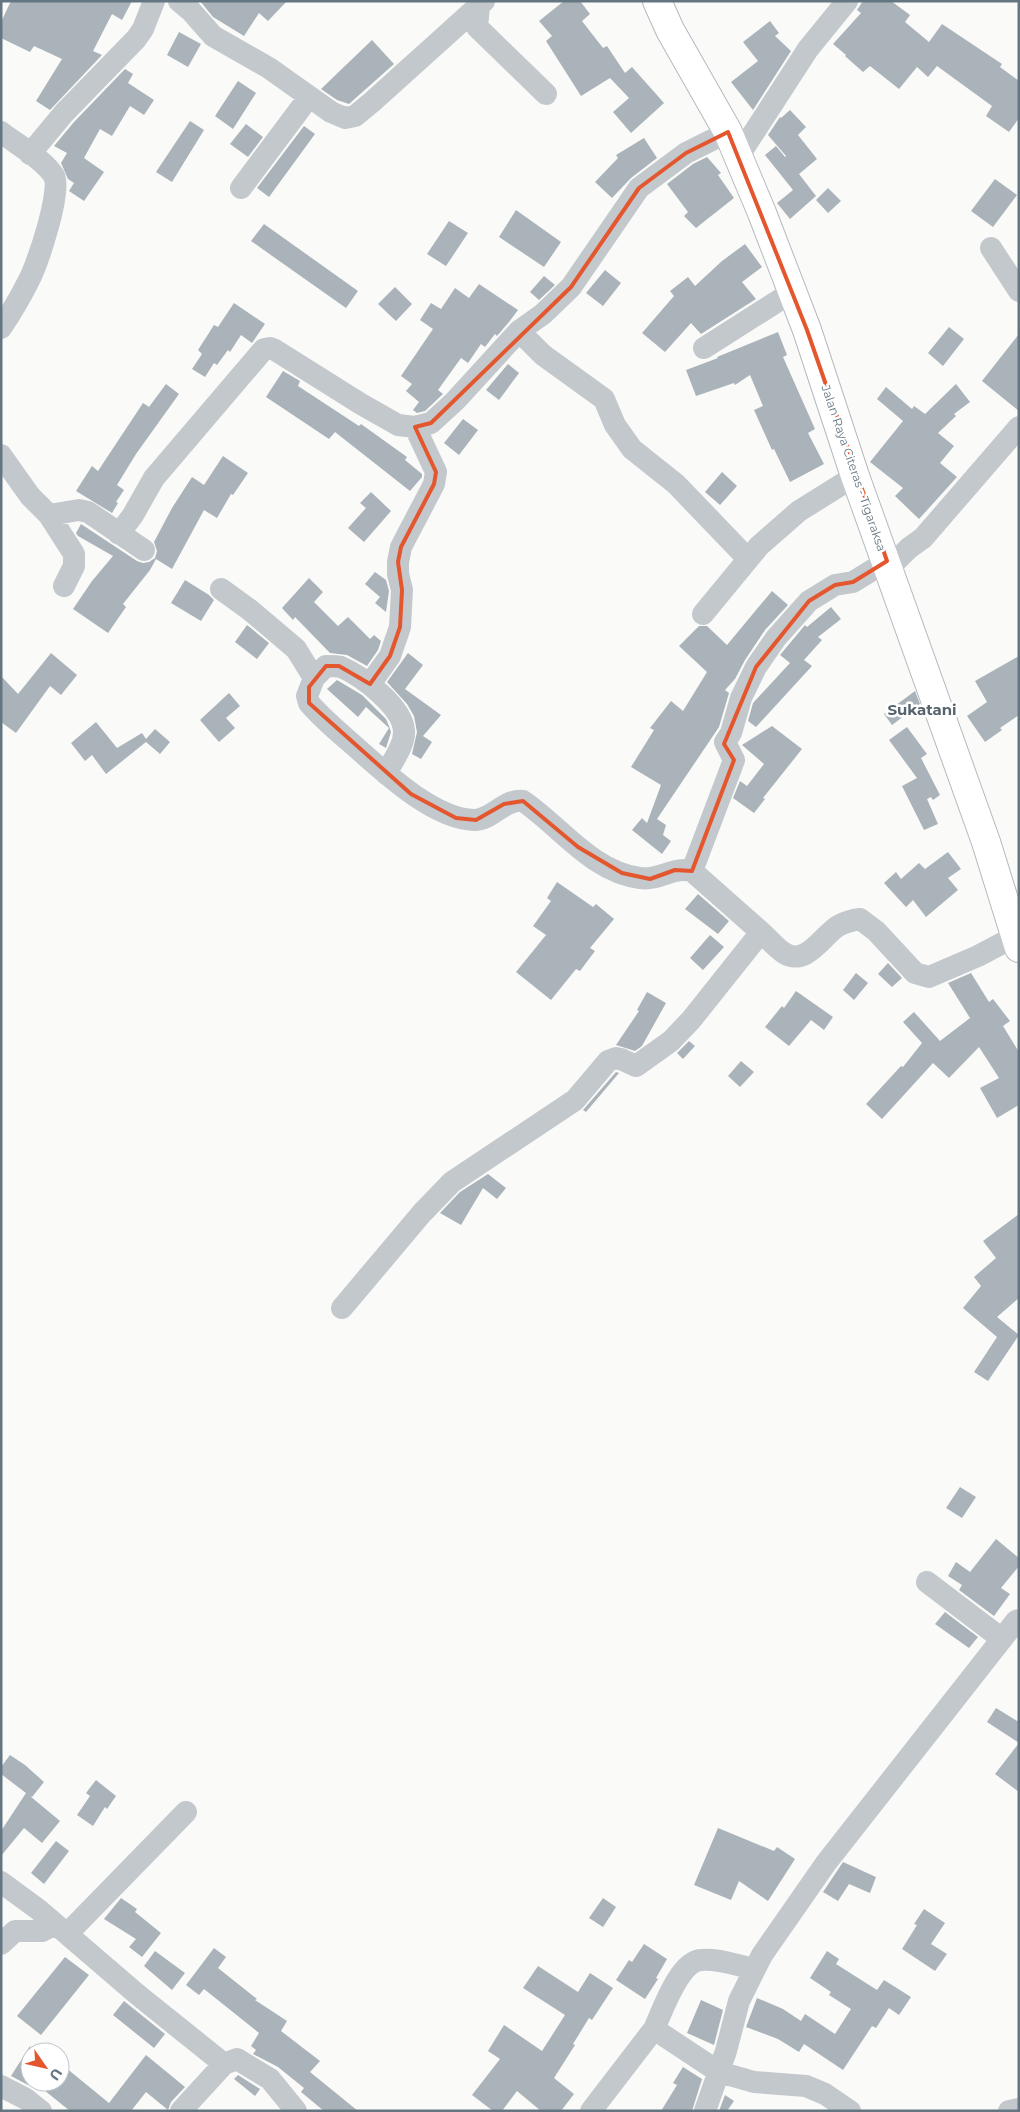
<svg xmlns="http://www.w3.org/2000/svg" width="1020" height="2112" viewBox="0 0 1020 2112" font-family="Montserrat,sans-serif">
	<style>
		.building { fill: #aab3b9 }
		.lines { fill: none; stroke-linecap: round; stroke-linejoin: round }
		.major-casing { stroke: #b5babe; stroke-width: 30 }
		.minor { stroke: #c3c8cc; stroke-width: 22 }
		.major { stroke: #fff; stroke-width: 28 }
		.marked { fill: none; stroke: #e4572e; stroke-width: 4; stroke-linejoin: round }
		.labels { text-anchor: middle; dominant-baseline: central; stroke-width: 5; stroke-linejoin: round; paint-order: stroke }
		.street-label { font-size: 12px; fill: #657683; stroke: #fff }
		.quarter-label { font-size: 15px; font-weight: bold; fill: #57646e; stroke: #fff }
	</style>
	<rect width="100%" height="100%" fill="#fafaf8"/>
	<!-- building -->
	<path class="building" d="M 11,1 L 132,1 L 122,20 L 112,14 L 93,51 L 102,55 L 50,110 L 36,101 L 62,59 L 34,46 L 30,52 L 1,38 L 1,22 Z
		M 200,1 L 287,1 L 268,21 L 259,13 L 244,36 L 213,17 Z
		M 564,1 L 580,1 L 590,14 L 582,21 L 603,48 L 607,46 L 625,73 L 632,67 L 664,103 L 631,133 L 613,112 L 629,98 L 610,78 L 581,96 L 546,41 L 552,36 L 539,21 Z
		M 863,1 L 891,1 L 910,15 L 905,22 L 929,42 L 942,24 L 1002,64 L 1000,67 L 1019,81 L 1019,118 L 1009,132 L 986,116 L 992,106 L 937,66 L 928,77 L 917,67 L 899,89 L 870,66 L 863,72 L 845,56 L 846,55 L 833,44 L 861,13 L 857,10 Z
		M 770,21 L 779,33 L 775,36 L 791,51 L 753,110 L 731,82 L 758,61 L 743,42 Z
		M 179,32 L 201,44 L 188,67 L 167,55 Z
		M 372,40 L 394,64 L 349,104 L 337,100 L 321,89 Z
		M 125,69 L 133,74 L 128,83 L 154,100 L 144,115 L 130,106 L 112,136 L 100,129 L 84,158 L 104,172 L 84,201 L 69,191 L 74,183 L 68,179 L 61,163 L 67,153 L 54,146 L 74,122 Z
		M 238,81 L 256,93 L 233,129 L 215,116 Z
		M 790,110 L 806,127 L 798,135 L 817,159 L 799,174 L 816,196 L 790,219 L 777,203 L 793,190 L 765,155 L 776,146 L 785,157 L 786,156 L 768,135 L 780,117 L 781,118 Z
		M 190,121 L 204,130 L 172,182 L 156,172 Z
		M 246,124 L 263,137 L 248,157 L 230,144 Z
		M 304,126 L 315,134 L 269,197 L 257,188 Z
		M 644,138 L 657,158 L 631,178 L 612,198 L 595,182 L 618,158 L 616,155 Z
		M 707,157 L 721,173 L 718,175 L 734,198 L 696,228 L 684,216 L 688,212 L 667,184 L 693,164 Z
		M 995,179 L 1017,195 L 993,227 L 971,211 Z
		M 828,188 L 841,201 L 828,213 L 816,200 Z
		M 516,210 L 561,242 L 544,267 L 499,237 Z
		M 449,221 L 468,233 L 446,266 L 427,254 Z
		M 264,224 L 358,291 L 346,308 L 251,241 Z
		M 745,244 L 762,267 L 742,282 L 756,299 L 701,334 L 691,323 L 665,352 L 642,333 L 674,296 L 670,291 L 688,277 L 695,286 L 722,261 Z
		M 605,270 L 621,283 L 603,306 L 586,293 Z
		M 544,276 L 555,285 L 539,300 L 530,292 Z
		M 479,284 L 518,310 L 509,322 L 497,336 L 495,334 L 485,347 L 481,344 L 468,363 L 461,358 L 438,390 L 443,394 L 425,411 L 417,413 L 413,410 L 419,402 L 406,391 L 412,384 L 401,376 L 433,329 L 420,320 L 431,303 L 441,309 L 455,288 L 469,298 Z
		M 395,287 L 412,304 L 396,321 L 378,304 Z
		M 234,303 L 265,324 L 252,343 L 241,335 L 230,352 L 228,350 L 217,365 L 214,363 L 205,377 L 192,369 L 202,354 L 198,350 L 214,325 L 218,327 Z
		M 949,327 L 964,339 L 943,366 L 928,353 Z
		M 778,332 L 787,355 L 783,357 L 815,429 L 808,433 L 824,464 L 790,482 L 774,449 L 772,450 L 754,410 L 763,406 L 750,375 L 735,385 L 734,383 L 696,396 L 686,370 L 718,358 L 717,357 Z
		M 1019,334 L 1019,411 L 982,381 Z
		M 508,364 L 519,373 L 499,400 L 486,390 Z
		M 283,371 L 300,381 L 298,386 L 359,426 L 361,424 L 407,457 L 405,460 L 422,474 L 422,477 L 410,491 L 335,432 L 329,439 L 266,397 Z
		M 166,384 L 179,394 L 136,454 L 117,485 L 124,490 L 116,502 L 118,503 L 112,513 L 76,491 L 92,466 L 98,471 L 143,403 L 149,407 Z
		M 956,384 L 970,402 L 954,414 L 956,416 L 938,433 L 954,446 L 940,463 L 957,477 L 919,519 L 895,496 L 903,488 L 870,462 L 903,421 L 877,399 L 886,387 L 912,409 L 914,406 L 925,414 Z
		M 463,419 L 478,430 L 459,455 L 444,443 Z
		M 223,456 L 248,473 L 233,495 L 231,494 L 217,518 L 204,510 L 172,569 L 156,559 L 150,570 L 123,604 L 126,607 L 108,633 L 73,609 L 92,581 L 113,556 L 78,536 L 76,533 L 81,524 L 137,561 L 143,563 L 149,562 L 155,558 L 157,551 L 154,542 L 172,508 L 192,477 L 204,485 Z
		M 722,472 L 737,486 L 720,505 L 705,492 Z
		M 371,492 L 391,511 L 364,542 L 348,528 L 366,508 L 360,503 Z
		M 375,572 L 386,580 L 389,591 L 386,612 L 375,603 L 380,597 L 365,584 Z
		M 309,578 L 323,592 L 314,602 L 338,626 L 348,617 L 370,639 L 374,635 L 381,641 L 378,650 L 367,666 L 347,655 L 330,653 L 295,617 L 293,620 L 282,608 Z
		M 185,580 L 209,595 L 214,600 L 201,621 L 171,603 Z
		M 772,591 L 788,605 L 765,630 L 745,660 L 735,679 L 725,690 L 729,693 L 719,727 L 657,819 L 666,825 L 663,835 L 671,841 L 662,854 L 632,830 L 642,818 L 647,823 L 661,785 L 631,767 L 654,730 L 650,728 L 671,701 L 683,711 L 707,672 L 679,646 L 699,626 L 707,626 L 727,645 Z
		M 831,607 L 841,619 L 818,637 L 822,640 L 804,660 L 812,666 L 756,727 L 748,721 L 753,703 L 790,663 L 780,655 L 805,625 L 807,627 Z
		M 247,625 L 269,643 L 257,659 L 235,642 Z
		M 51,653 L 77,675 L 61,695 L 50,686 L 16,733 L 1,722 L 1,676 L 18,694 Z
		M 408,653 L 423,665 L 405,689 L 441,715 L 423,736 L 432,742 L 421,759 L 412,754 L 417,732 L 414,716 L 407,704 L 387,682 Z
		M 1019,656 L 1019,715 L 1000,728 L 1002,730 L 985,742 L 967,716 L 987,702 L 975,681 Z
		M 337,680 L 362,695 L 386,719 L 389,726 L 391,732 L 386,748 L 379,744 L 389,728 L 366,707 L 358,717 L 327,689 Z
		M 915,691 L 920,704 L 892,725 L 884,714 Z
		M 229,693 L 240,706 L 226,718 L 235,728 L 219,742 L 200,720 Z
		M 96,722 L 117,748 L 142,733 L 146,739 L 155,729 L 170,742 L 160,754 L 146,742 L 106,774 L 92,755 L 85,761 L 71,743 Z
		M 772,726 L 802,749 L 763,798 L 765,799 L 754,813 L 733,798 L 740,781 L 747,786 L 764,764 L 742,745 Z
		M 907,727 L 927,754 L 921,758 L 940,795 L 933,800 L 931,797 L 927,799 L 938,824 L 924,830 L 902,786 L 917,778 L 889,740 Z
		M 948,852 L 961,869 L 948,878 L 958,890 L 926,917 L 913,900 L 906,907 L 884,883 L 896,872 L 901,879 L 919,863 L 925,869 Z
		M 557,882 L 593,907 L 596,904 L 614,919 L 590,948 L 595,951 L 580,971 L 576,969 L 551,1000 L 516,972 L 546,935 L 533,926 L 551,901 L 547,898 Z
		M 698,894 L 729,921 L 718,934 L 685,909 Z
		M 710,935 L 724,947 L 703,970 L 690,958 Z
		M 888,963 L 902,978 L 892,987 L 878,974 Z
		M 856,973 L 868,983 L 854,1000 L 843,990 Z
		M 971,973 L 989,1002 L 993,999 L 1010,1021 L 1003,1026 L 1019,1052 L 1019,1105 L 997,1118 L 980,1088 L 999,1078 L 979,1047 L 949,1078 L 933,1063 L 882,1119 L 866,1104 L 901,1066 L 903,1067 L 922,1043 L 903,1022 L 914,1012 L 940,1041 L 970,1018 L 948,983 Z
		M 796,991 L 833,1017 L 824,1030 L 811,1020 L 789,1046 L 765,1027 L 782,1006 L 784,1008 Z
		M 647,992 L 666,1003 L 642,1046 L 635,1051 L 616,1045 L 639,1011 L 637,1010 Z
		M 689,1041 L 695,1046 L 683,1059 L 677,1053 Z
		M 741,1061 L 754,1072 L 740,1087 L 728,1076 Z
		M 616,1072 L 619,1073 L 586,1112 L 583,1110 Z
		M 488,1174 L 506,1188 L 497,1199 L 483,1188 L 461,1225 L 440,1213 L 460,1192 Z
		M 1019,1214 L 1019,1298 L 997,1317 L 1019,1335 L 988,1381 L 974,1372 L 997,1337 L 963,1308 L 981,1286 L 974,1277 L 996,1258 L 983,1241 Z
		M 960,1487 L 976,1497 L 962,1518 L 946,1508 Z
		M 996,1539 L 1019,1558 L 1019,1566 L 1001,1588 L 1010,1594 L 994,1616 L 959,1590 L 962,1585 L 948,1576 L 956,1562 L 970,1572 Z
		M 945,1612 L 978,1637 L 969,1648 L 935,1624 Z
		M 996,1708 L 1019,1722 L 1019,1792 L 995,1774 L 1019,1743 L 987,1722 Z
		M 10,1755 L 25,1765 L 44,1782 L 32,1797 L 30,1796 L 60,1821 L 42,1843 L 24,1828 L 1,1856 L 1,1831 L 26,1793 L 1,1774 L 1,1767 Z
		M 96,1780 L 116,1796 L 107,1809 L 105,1807 L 93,1826 L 77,1815 L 90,1796 L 86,1793 Z
		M 718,1828 L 774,1851 L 777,1847 L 795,1859 L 768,1901 L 739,1881 L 731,1900 L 694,1885 Z
		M 56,1841 L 69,1851 L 44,1884 L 31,1873 Z
		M 843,1862 L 876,1877 L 870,1893 L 849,1884 L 838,1901 L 823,1892 Z
		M 121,1898 L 137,1909 L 135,1912 L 161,1933 L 142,1957 L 129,1947 L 136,1939 L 104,1919 Z
		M 603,1898 L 616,1907 L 603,1927 L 589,1918 Z
		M 924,1909 L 945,1923 L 931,1944 L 947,1954 L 935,1971 L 902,1949 L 917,1925 L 914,1924 Z
		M 644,1944 L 667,1959 L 656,1978 L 658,1979 L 645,1999 L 616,1980 L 629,1960 L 632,1962 Z
		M 214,1948 L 226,1957 L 218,1968 L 257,1999 L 255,2000 L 287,2021 L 281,2031 L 320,2061 L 310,2072 L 358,2111 L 324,2111 L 301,2092 L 304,2088 L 278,2067 L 253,2054 L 256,2050 L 251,2046 L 259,2033 L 204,1989 L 199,1995 L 186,1985 Z
		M 155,1951 L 185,1973 L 172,1990 L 144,1966 Z
		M 827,1951 L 839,1959 L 836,1964 L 877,1990 L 884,1980 L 911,1997 L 899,2015 L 889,2008 L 876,2028 L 872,2026 L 843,2070 L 804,2044 L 799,2052 L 778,2039 L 746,2027 L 757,1998 L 783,2009 L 801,2021 L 805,2014 L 835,2034 L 851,2009 L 829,1995 L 831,1992 L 810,1978 Z
		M 65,1957 L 89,1975 L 41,2035 L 17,2016 Z
		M 538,1966 L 578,1992 L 590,1973 L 613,1988 L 592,2020 L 589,2018 L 573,2044 L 575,2045 L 554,2078 L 574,2094 L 561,2111 L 541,2111 L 517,2091 L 502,2111 L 493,2111 L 472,2095 L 500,2059 L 488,2051 L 504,2025 L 542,2051 L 565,2015 L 523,1988 Z
		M 701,2000 L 723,2010 L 714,2045 L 687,2033 Z
		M 124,2001 L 165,2034 L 154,2048 L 113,2015 Z
		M 30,2046 L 30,2082 L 28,2085 L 11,2076 Z
		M 146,2055 L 185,2087 L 171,2102 L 168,2110 L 146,2092 L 131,2111 L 70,2111 L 34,2082 L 60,2082 L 60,2063 L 109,2103 Z
		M 683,2067 L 702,2079 L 692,2111 L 661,2111 L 677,2085 L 673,2083 Z
		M 238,2075 L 260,2089 L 255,2096 L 234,2079 Z
		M 725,2095 L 734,2101 L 727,2111 L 719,2111 Z"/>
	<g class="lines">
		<!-- major casing -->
		<g class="major-casing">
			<path id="major" d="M 657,1 L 670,30 L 728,132 L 762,213 L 807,330 L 855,476 L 986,842 L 1019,948"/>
		</g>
		<!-- minor -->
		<path class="minor" d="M 179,1 L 191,11 L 213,36 L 269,68 L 331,112 L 345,118 L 355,116 L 372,102 L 484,1
			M 479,6 L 477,27 L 546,94
			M 1,132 C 16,144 45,160 54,176 C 62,191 37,266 28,282 C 20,298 11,313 1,328
			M 30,154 L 64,113 L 136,39 L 143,29 L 154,1
			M 738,157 L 808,49 L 847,1
			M 241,188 L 309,97
			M 991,248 L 1019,291
			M 519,331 L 543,355 L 604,399 L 615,425 L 632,449 L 676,484 L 748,559
			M 704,348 L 792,292
			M 1,455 L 30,496 L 49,515 L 79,510 L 88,512 L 144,550
			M 49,515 L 74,554 L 74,566 L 64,586
			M 119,534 L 133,515 L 154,478 L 264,349 L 270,348 L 275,350 L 361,404 L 398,425 L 415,427 L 431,423 L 455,401 L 519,331 L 543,314 L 571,287 L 639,188 L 686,153 L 728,132
			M 889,568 L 909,548 L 923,538 L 1019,427
			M 221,589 L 250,610 L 296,649 L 314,678 L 307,696 L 309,703 C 321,717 336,730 350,742 C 381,769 432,819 474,820 C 493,820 503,799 523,801 C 560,826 592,872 640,878 C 659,881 674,866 692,871 L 761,932
			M 703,614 L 759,546 L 799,511 L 855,476
			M 314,678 L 326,666 C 331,666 337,666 341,667 C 362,676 403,707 404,731 C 405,746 392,761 386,774
			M 370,684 L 390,656 L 400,627 L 402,590 L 398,574 L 398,562 L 401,547 L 434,484 L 436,472 L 415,427
			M 692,871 L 734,760 L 725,742 L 731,733 L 741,698 L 756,667 L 776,638 L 809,601 L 835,585 L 853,582 L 887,561
			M 342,1308 L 422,1213 L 452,1182 L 575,1100 L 608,1061 L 616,1058 L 621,1059 L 636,1066 L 671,1041 L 691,1020 L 761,932 C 768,938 775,947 784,953 C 806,967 822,936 838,926 C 845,922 853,920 860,919 L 876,931 L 915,973 L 929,977 L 978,956 L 1014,937
			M 927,1582 L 1002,1639
			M 1,1882 L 39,1910 L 138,1995 L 224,2064
			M 67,1934 L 186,1812
			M 1,1944 L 15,1931 L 42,1931 L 55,1924
			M 654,2029 C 662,2012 679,1961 701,1960 C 718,1958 738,1966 755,1969
			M 1,2086 L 26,2099 L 41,2111
			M 181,2111 L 224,2064 L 237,2059 L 270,2079 L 296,2111
			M 591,2111 L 654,2029 L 719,2072 L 754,2082 L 806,2086 L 825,2094 L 850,2111
			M 705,2111 L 726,2051 L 739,2001 L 762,1955 L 826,1863 L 1016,1621 L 1019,1620
			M 1009,2111 L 1019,2109"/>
		<!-- major -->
		<use href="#major" class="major"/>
	</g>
	<!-- marked area -->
	<path class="marked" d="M 728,132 L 807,330 L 887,561 L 853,582 L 835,585 L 809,601 L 756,667 L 724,744 L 734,760 L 692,871 L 675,870 L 650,879 L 622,873 L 578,847 L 523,801 L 504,804 L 476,820 L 456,818 L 411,794 L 309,703 L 309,687 L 326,666 L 339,666 L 370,684 L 390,656 L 400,627 L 402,590 L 398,562 L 401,547 L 434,484 L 436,472 L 415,427 L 431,423 L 571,287 L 639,188 L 686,153 Z"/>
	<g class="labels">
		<!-- street labels -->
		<g class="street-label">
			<text transform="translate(854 468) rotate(71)">Jalan Raya Citeras - Tigaraksa</text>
		</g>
		<!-- quarter labels -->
		<g class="quarter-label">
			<text x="922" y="709">Sukatani</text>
		</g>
	</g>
	<!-- border -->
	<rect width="1020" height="2112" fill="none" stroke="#657683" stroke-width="5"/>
	<!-- north arrow -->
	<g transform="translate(45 2067) rotate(124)"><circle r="24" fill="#ffffff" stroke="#c1c8cd"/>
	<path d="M0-4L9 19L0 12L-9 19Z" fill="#e4572e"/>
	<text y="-8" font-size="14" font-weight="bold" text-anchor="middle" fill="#657683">U</text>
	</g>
</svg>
